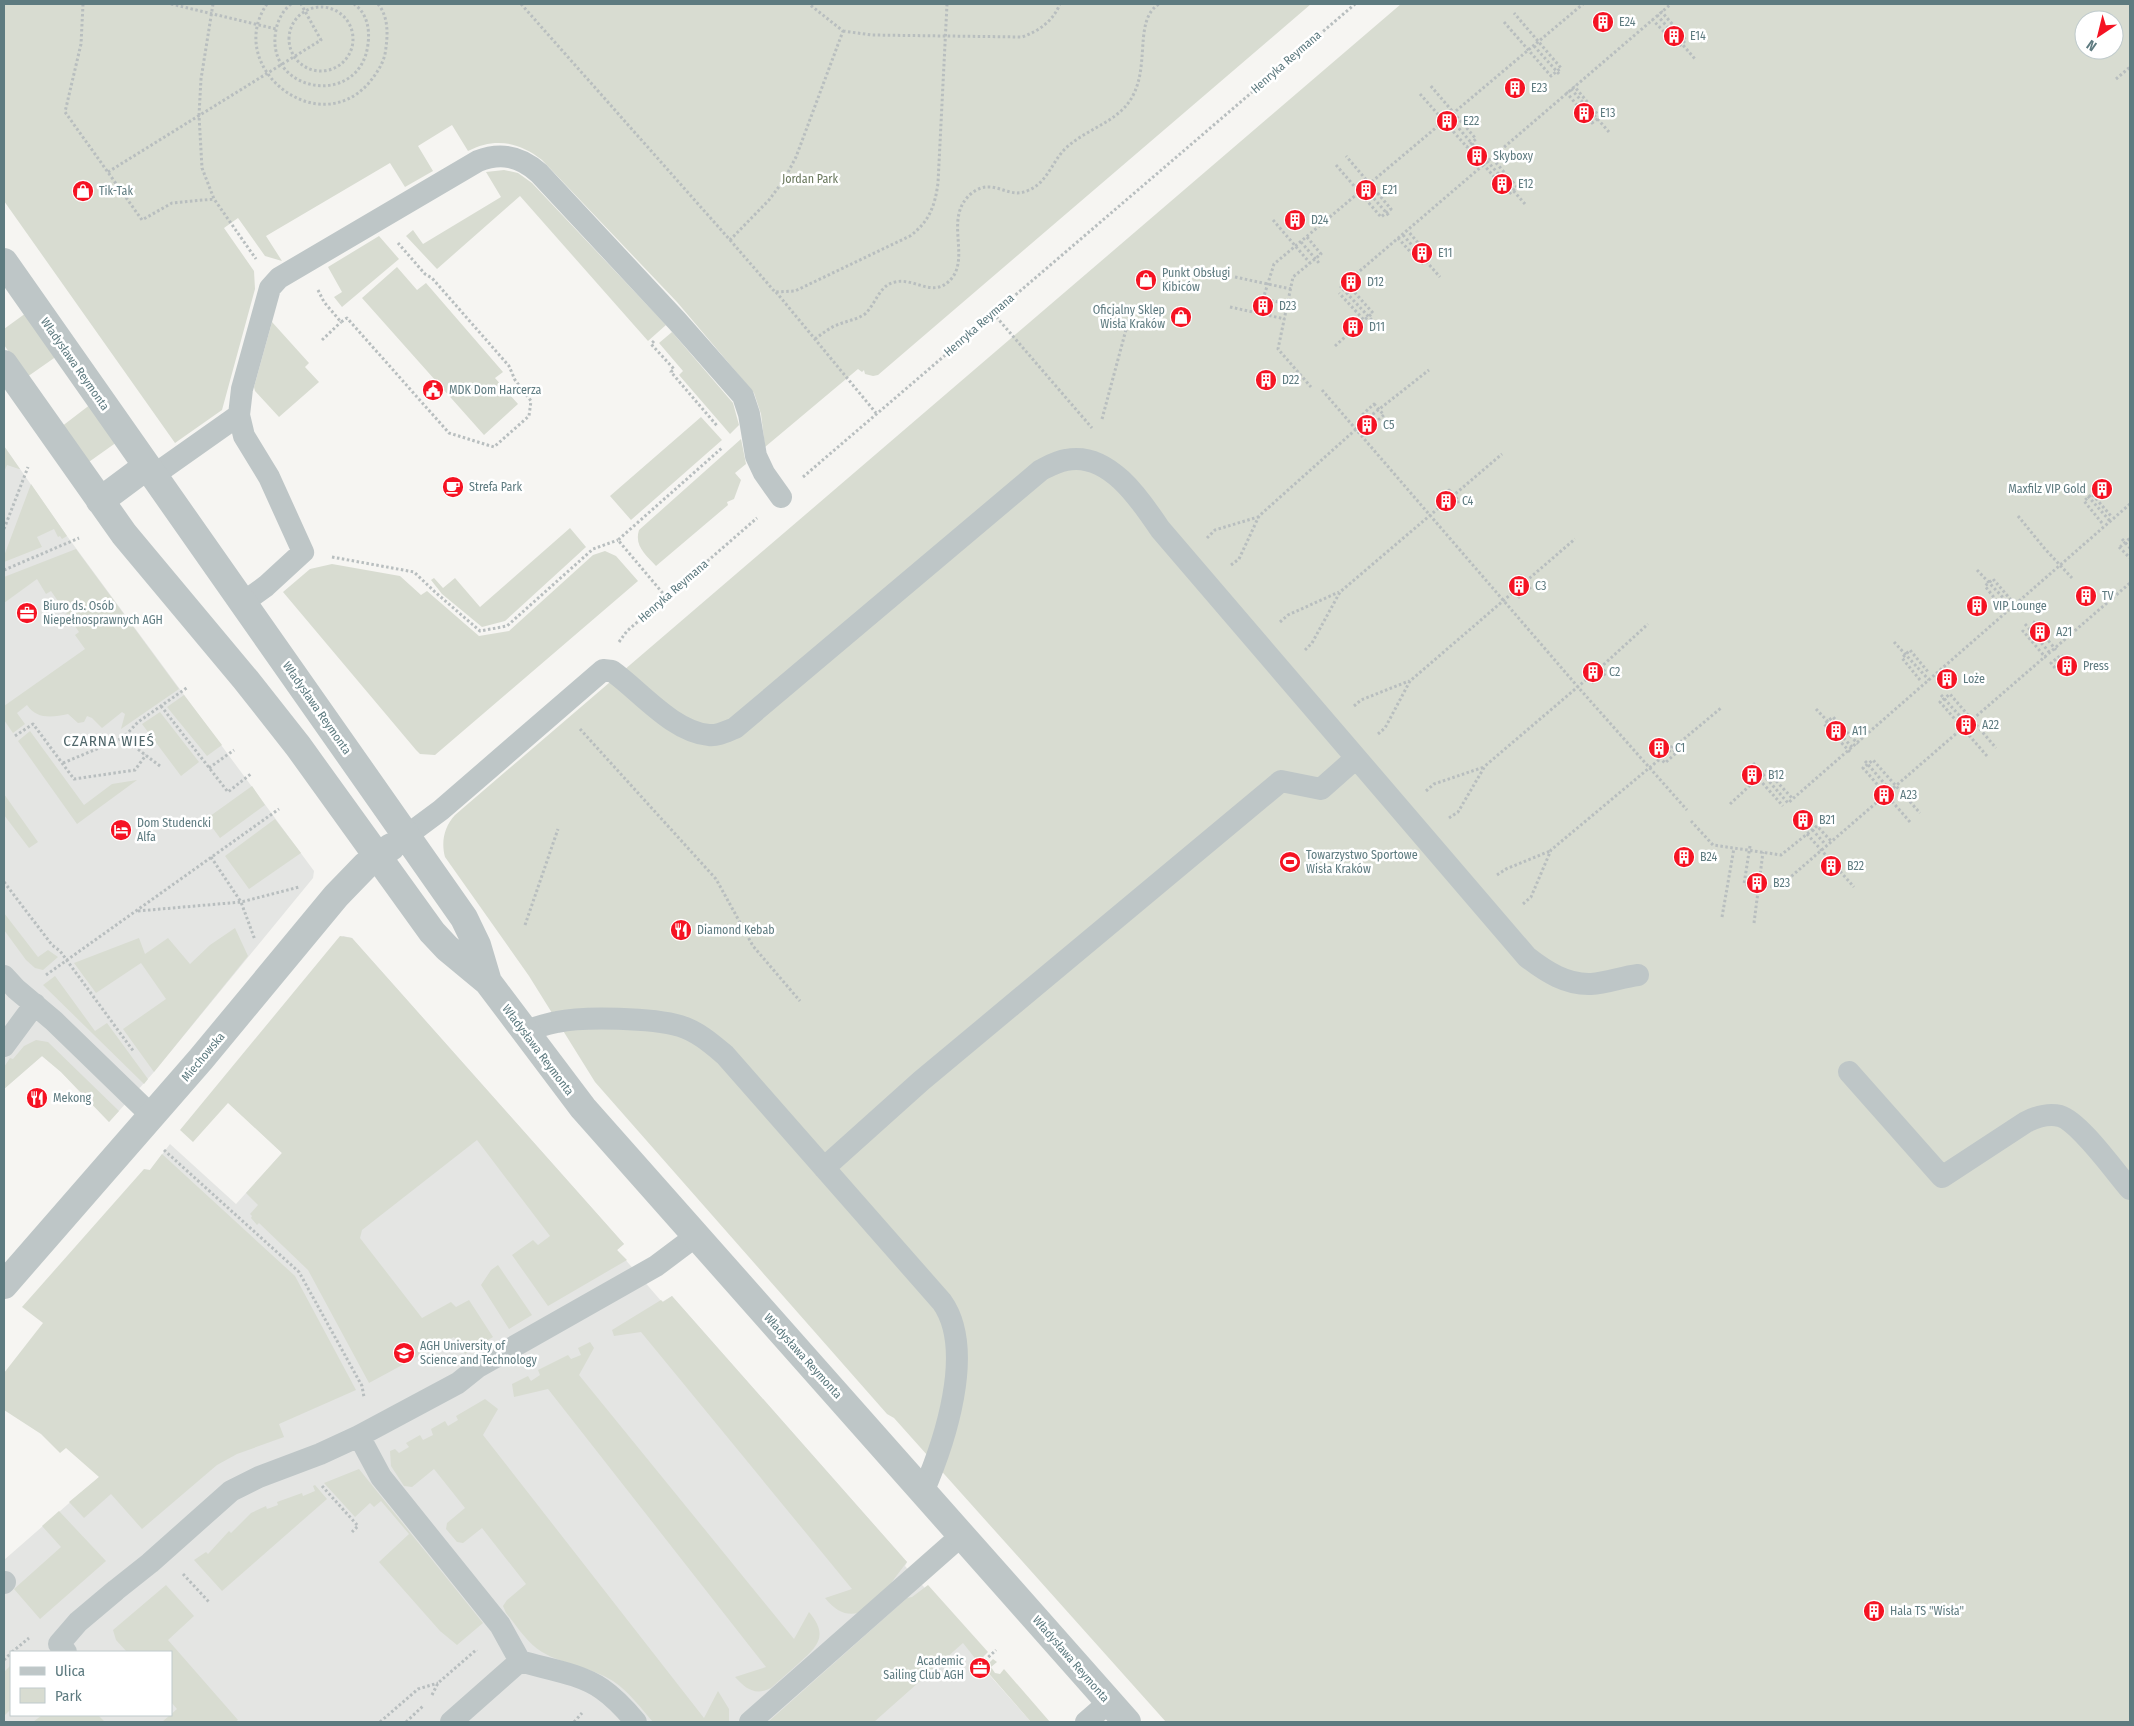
<svg xmlns="http://www.w3.org/2000/svg" width="2134" height="1726" viewBox="0 0 2134 1726" font-family="'Fira Sans Condensed',sans-serif">
	<style>
		.built { fill: #e4e5e3; fill-rule: evenodd }
		.green { fill: #d8dcd1; fill-rule: evenodd }
		.lines { fill: none; stroke-linecap: round; stroke-linejoin: round }
		.path { stroke: #b8bebf; stroke-width: 3; stroke-dasharray: 2.5 2.5; stroke-linecap: butt }
		.service { stroke: #bec6c7; stroke-width: 22 }
		.minor { stroke: #bec6c7; stroke-width: 28 }
		.labels { text-anchor: middle; dominant-baseline: central; stroke-width: 5; stroke-linejoin: round; paint-order: stroke }
		.poi-label { font-size: 12px; fill: #5e7b80; stroke: #fff; text-anchor: start }
		.street-label { font-size: 12px; fill: #5e7b80; stroke: #fff }
		.park-label { font-size: 12px; fill: #6a785d; stroke: #fff }
		.quarter-label { font-size: 15px; letter-spacing: 1px; fill: #51676b; stroke: #fff }
	</style>
	<rect width="100%" height="100%" fill="#f6f5f2"/>
	<!-- built -->
	<path class="built" d="M 4,446 L 67,536 L 314,871 L 313,878 L 154,1072 L 109,1122 L 61,1072 L 42,1056 L 4,1089 Z
		M 343,936 L 352,938 L 624,1244 L 617,1250 L 662,1302 L 672,1296 L 907,1562 L 905,1566 L 969,1637 L 978,1662 L 1031,1722 L 4,1722 L 4,1560 L 99,1477 L 128,1383 L 36,1317 L 170,1144 L 236,1204 L 282,1153 L 216,1091 ZM 11,1652 L 171,1652 L 171,1715 L 11,1715 Z"/>
	<!-- green -->
	<path class="green" d="M 4,4 L 1311,4 L 878,375 L 873,376 L 865,374 L 864,370 L 862,372 L 858,369 L 765,447 L 761,414 L 754,393 L 677,302 L 542,160 C 519,142 495,137 468,151 L 452,125 L 418,146 L 433,171 L 405,187 L 390,163 L 266,236 L 282,261 L 265,256 L 238,218 L 224,228 L 254,271 L 255,289 L 222,410 L 175,443 L 4,201 Z
		M 1401,4 L 2130,4 L 2130,1722 L 1166,1722 L 894,1418 L 887,1414 L 595,1082 L 529,976 L 445,857 C 441,842 444,827 455,815 ZM 2084,20 L 2114,20 L 2114,50 L 2084,50 Z
		M 504,170 L 518,173 L 532,183 L 666,325 L 648,341 L 520,196 L 437,269 L 406,236 L 413,230 L 423,244 L 501,197 L 486,172 Z
		M 379,236 L 399,259 L 342,307 L 334,297 L 342,292 L 328,267 Z
		M 397,267 L 417,290 L 426,283 L 503,372 L 495,378 L 518,404 L 484,435 L 362,298 Z
		M 26,313 L 57,356 L 27,377 L 4,345 L 4,329 Z
		M 272,322 L 309,363 L 305,367 L 319,382 L 279,417 L 255,391 L 254,387 Z
		M 672,332 L 733,403 L 739,425 L 730,434 L 679,375 L 683,371 L 659,343 Z
		M 91,404 L 117,442 L 86,464 L 61,427 Z
		M 701,417 L 722,440 L 631,520 L 610,496 Z
		M 741,439 L 746,464 L 735,473 L 741,480 L 734,499 L 727,502 L 728,505 L 656,566 C 646,555 634,546 639,530 Z
		M 4,446 L 20,469 L 19,469 L 7,465 L 4,472 Z
		M 31,484 L 67,536 L 62,539 L 60,536 L 58,537 L 54,529 L 37,537 L 42,547 L 4,562 L 4,556 Z
		M 570,528 L 586,547 L 505,621 L 482,627 L 442,594 L 431,580 L 434,578 L 443,588 L 455,578 L 480,607 Z
		M 76,549 L 179,689 L 121,729 L 125,714 L 122,712 L 102,728 L 92,718 L 87,716 L 84,722 L 78,723 L 68,714 C 53,717 37,720 27,705 L 17,713 L 25,724 L 13,733 L 4,720 L 4,706 L 85,649 L 75,635 L 79,632 L 51,591 L 46,594 L 37,579 L 4,603 L 4,577 Z
		M 605,551 L 616,556 L 638,581 L 435,755 L 420,754 L 416,750 L 283,592 L 310,569 L 332,564 L 400,576 L 421,595 L 427,591 L 479,636 L 509,631 L 593,555 Z
		M 184,695 L 222,745 L 207,756 L 167,707 Z
		M 160,712 L 199,762 L 181,776 L 142,724 Z
		M 30,731 L 84,805 L 112,784 L 137,780 L 77,824 L 18,741 Z
		M 252,786 L 265,805 L 220,838 L 206,819 Z
		M 4,794 L 38,842 L 29,848 L 4,815 Z
		M 275,819 L 301,853 L 249,889 L 225,856 Z
		M 4,913 L 38,957 L 48,950 L 58,957 L 43,970 L 35,968 L 26,960 L 4,930 Z
		M 235,928 L 248,956 L 154,1072 L 123,1029 L 166,999 L 141,963 L 96,993 L 74,963 L 139,938 L 145,954 L 168,938 L 190,964 L 210,945 Z
		M 340,936 L 352,938 L 624,1244 L 617,1250 L 627,1260 L 548,1306 L 512,1255 L 533,1240 L 538,1245 L 550,1236 L 477,1140 L 362,1230 L 360,1238 L 422,1318 L 451,1302 L 456,1307 L 469,1300 L 493,1337 L 465,1354 L 454,1337 L 369,1383 L 308,1270 L 259,1223 L 257,1225 L 251,1218 L 252,1216 L 250,1214 L 258,1205 L 246,1193 L 282,1153 L 228,1103 L 193,1142 L 180,1130 Z
		M 55,976 L 95,1031 L 107,1023 L 148,1079 L 144,1084 L 43,985 Z
		M 36,1040 L 48,1042 L 119,1111 L 109,1122 L 61,1072 L 42,1056 L 4,1089 L 4,1067 L 10,1058 L 13,1059 L 24,1046 Z
		M 162,1154 L 295,1276 L 356,1390 L 279,1424 L 284,1437 L 237,1454 L 217,1465 L 142,1529 L 111,1494 L 84,1518 L 69,1502 L 99,1477 L 66,1448 L 60,1453 L 41,1434 L 4,1410 L 4,1373 L 43,1323 L 22,1307 L 144,1169 L 150,1170 Z
		M 498,1265 L 532,1315 L 509,1329 L 481,1285 L 491,1270 Z
		M 672,1296 L 907,1562 C 886,1588 859,1640 825,1598 L 852,1589 L 641,1332 L 614,1336 L 612,1330 L 661,1300 L 663,1302 Z
		M 590,1342 L 594,1348 L 579,1375 L 794,1639 L 809,1612 C 829,1636 818,1646 798,1664 C 789,1672 780,1680 771,1688 C 755,1696 746,1689 735,1677 L 766,1667 L 548,1389 L 514,1397 L 512,1384 L 528,1376 L 531,1381 L 540,1375 L 538,1370 L 568,1355 L 571,1359 L 581,1355 L 578,1348 Z
		M 485,1399 L 498,1409 L 483,1435 L 704,1718 L 718,1691 L 729,1709 L 729,1722 L 653,1722 C 641,1708 629,1692 613,1681 C 591,1667 564,1665 542,1652 C 527,1643 517,1626 506,1613 L 503,1606 L 507,1600 L 526,1584 L 482,1528 L 463,1543 L 457,1542 L 446,1529 L 447,1523 L 465,1508 L 434,1469 L 412,1487 L 404,1486 L 391,1466 L 390,1451 L 395,1449 L 399,1453 L 409,1447 L 406,1443 L 420,1435 L 423,1440 L 433,1435 L 431,1429 L 445,1421 L 448,1426 L 458,1420 L 456,1416 Z
		M 359,1469 L 483,1623 L 457,1645 L 440,1631 L 379,1562 L 409,1534 L 381,1501 L 374,1507 L 370,1503 L 355,1517 L 324,1483 Z
		M 315,1485 L 327,1499 L 222,1591 L 194,1560 L 206,1552 L 208,1554 L 229,1531 L 231,1533 L 251,1513 L 266,1506 L 267,1509 L 278,1505 L 277,1502 L 302,1493 L 303,1496 L 315,1491 L 313,1486 Z
		M 59,1511 L 106,1561 L 40,1619 L 14,1589 L 61,1547 L 42,1526 Z
		M 166,1585 L 194,1616 L 168,1640 L 238,1720 L 235,1722 L 162,1722 L 177,1709 L 171,1702 L 171,1652 L 127,1652 L 116,1640 L 113,1630 Z
		M 928,1585 L 988,1652 L 978,1662 L 963,1643 L 874,1722 L 768,1722 L 907,1598 L 912,1597 Z
		M 993,1659 L 997,1662 L 991,1667 L 995,1673 L 1000,1674 L 1004,1669 L 1050,1722 L 1031,1722 L 984,1668 Z
		M 11,1665 L 11,1709 L 4,1716 L 4,1672 Z
		M 42,1715 L 98,1715 L 105,1722 L 33,1722 Z"/>
	<g class="lines">
		<!-- path -->
		<path class="path" d="M 83,4 L 81,44 L 65,112 L 142,220 L 172,203 L 214,199
			M 171,4 L 276,29
			M 213,4 L 201,79 L 199,115 L 202,168 L 214,199 L 256,259
			M 267,4 C 224,66 316,141 368,84 C 377,73 385,62 386,47 C 388,33 388,16 378,4
			M 291,4 C 281,12 276,24 275,37 C 271,95 361,106 368,44 C 370,29 367,13 354,4
			M 521,4 L 730,240 L 769,200 L 784,180 L 796,157 L 843,31 L 809,4
			M289 39a32 32 0 1 1 64 0a32 32 0 1 1-64 0Z
			M 1657,15 L 1695,59
			M 1652,19 L 1678,47 L 1686,40 L 1661,11
			M 1504,22 L 1551,76 L 1561,68 L 1514,13
			M 843,31 L 872,35 L 1022,37 C 1039,31 1053,21 1060,4
			M 1534,46 L 1560,75
			M 2116,79 L 2130,67
			M 1571,89 L 1609,132
			M 1566,92 L 1592,123 L 1600,117 L 1574,86
			M 1420,94 L 1467,147 L 1476,139 L 1430,85
			M 1449,117 L 1475,147
			M 1487,161 L 1525,204
			M 1483,164 L 1509,194 L 1517,187 L 1491,157
			M 1336,165 L 1381,217 L 1391,209 L 1346,156
			M 108,172 L 321,40 L 301,4
			M 1364,187 L 1390,217
			M 1273,220 L 1310,263
			M 1403,235 L 1440,277
			M 1307,237 L 1321,254 L 1293,277 L 1278,349 L 1311,387
			M 1398,238 L 1421,264 L 1430,257 L 1408,231
			M 730,240 L 775,292 L 795,291 L 910,236 C 929,222 935,206 938,183 L 947,4
			M 1301,242 L 1319,263
			M 1235,277 L 1291,289
			M 1348,285 L 1373,313 L 1364,320
			M 318,290 L 324,302 L 341,322 L 347,318 L 449,433 L 494,447 L 529,416 L 531,401 L 515,380 L 509,366 L 432,278 L 425,274 L 398,243
			M 776,292 L 876,413
			M 1288,304 L 1263,299 L 1274,264 L 1583,4
			M 1230,307 L 1285,319
			M 993,313 L 1092,428
			M 1382,331 L 1341,287 L 1671,4
			M 815,339 C 822,334 829,328 837,325 C 846,321 856,320 865,314 C 876,304 879,285 895,282 C 915,277 934,300 952,278 C 970,255 943,216 972,193 C 994,176 1008,201 1029,190 C 1048,182 1052,161 1066,148 C 1083,132 1105,126 1122,110 C 1156,78 1130,22 1159,4
			M 322,340 L 341,322
			M 654,341 L 651,344 L 674,369 L 671,372 L 718,427
			M 1335,346 L 1364,320 L 1339,293
			M 1322,390 L 1578,687 L 1687,810
			M 1374,404 L 1384,415 L 1372,425 L 1362,415 Z
			M 1102,419 L 1131,311
			M 803,477 L 1355,4
			M 2078,485 L 2110,521
			M 1449,490 L 1459,501 L 1447,511 L 1437,501 Z
			M 2018,516 L 2045,549 L 2072,578
			M 2102,523 L 2084,501 L 2092,494 L 2111,516
			M 4,529 L 28,467
			M 1207,538 L 1215,530 L 1258,517
			M 2122,539 L 2130,548
			M 2119,547 L 2130,558
			M 2120,547 L 2130,538
			M 332,557 L 414,572 L 435,592 L 480,631 L 507,626 L 593,549 L 618,540
			M 1231,565 L 1239,559 L 1259,516 L 1373,414 L 1429,370
			M 4,570 L 79,538
			M 1977,570 L 2012,607
			M 1521,576 L 1531,587 L 1519,597 L 1509,587 Z
			M 666,597 L 618,540 L 723,447
			M 2003,609 L 1985,586 L 1993,579 L 2012,601
			M 2035,621 L 2034,623 L 2056,650
			M 1280,622 L 1288,615 L 1339,592
			M 2025,624 L 2050,653
			M 2022,632 L 2023,631 L 2046,658
			M 619,642 L 627,631 L 757,518
			M 1894,642 L 1929,680
			M 1305,650 L 1312,643 L 1340,592 L 1502,454
			M 1597,662 L 1606,673 L 1594,683 L 1585,673 Z
			M 2055,668 L 2051,663 L 2061,655 L 2065,659
			M 1920,680 L 1902,658 L 1910,650 L 1929,673
			M 1941,695 L 1967,724
			M 161,706 L 228,792 L 252,773
			M 1354,706 L 1361,700 L 1409,681
			M 1816,709 L 1852,747
			M 580,729 L 716,879 L 753,946 L 800,1001
			M 1378,734 L 1385,728 L 1410,681 L 1575,539
			M 15,736 L 33,724 L 74,779 L 135,770 L 146,755
			M 1667,742 L 1676,753 L 1665,763 L 1655,753 Z
			M 1850,752 L 1824,724 L 1833,717 L 1858,744
			M 1987,756 L 1940,702 L 1950,694 L 1996,748
			M 1865,761 L 1890,790
			M 63,763 L 123,738
			M 1753,763 L 1788,803 L 2130,504
			M 160,766 L 123,738 L 138,722 L 188,687
			M 209,768 L 234,750
			M 1758,778 L 1767,771 L 1792,798
			M 1426,791 L 1434,784 L 1484,767
			M 1730,804 L 1758,778 L 1783,806
			M 1449,818 L 1458,812 L 1485,766 L 1601,667 L 1648,624
			M 1691,821 L 1713,845 L 1781,855 L 1817,826 L 1832,842
			M 1910,822 L 1863,768 L 1873,760 L 1920,813
			M 1809,826 L 1826,845
			M 1807,834 L 1854,887
			M 1750,846 L 1744,884 L 1779,887 L 2130,583
			M 211,857 L 241,902 L 255,940
			M 1497,875 L 1506,869 L 1550,851
			M 4,882 L 52,945 L 60,951 L 134,1052
			M 1523,904 L 1531,897 L 1551,850 L 1721,708
			M 138,911 L 241,902 L 299,887
			M 1722,917 L 1734,848
			M 1754,923 L 1763,852
			M 525,925 L 558,829
			M 46,975 L 279,809
			M 164,1150 L 299,1272 L 362,1386 L 364,1397
			M 322,1486 L 358,1526 L 352,1532
			M 183,1574 L 209,1602
			M 12,1652 L 29,1638
			M 4,1660 L 11,1653
			M 981,1664 L 996,1650
			M 432,1695 L 438,1683 L 476,1650 L 477,1651
			M 380,1722 L 418,1689 L 438,1683
			M 406,1722 L 423,1706
			M 574,1722 L 582,1713"/>
		<!-- service -->
		<path class="service" d="M 154,475 L 239,415
			M 244,602 L 266,586 L 303,552 L 269,477 L 244,436 L 239,415 L 242,389 L 270,288 L 279,278 L 478,161 C 501,152 520,156 539,173 L 677,321 L 743,396 L 749,414 L 756,456 L 764,473 L 781,497
			M 406,836 L 441,810 L 603,670 L 612,671 C 640,691 673,732 709,735 C 718,736 727,731 735,728 L 1041,470 C 1049,466 1058,461 1066,460 C 1108,451 1140,499 1160,529 L 1527,957 C 1546,972 1567,985 1591,984 C 1607,983 1622,977 1638,975
			M 4,976 L 16,989 L 54,1021 L 152,1116
			M 523,1031 C 535,1028 546,1024 557,1022 C 584,1016 653,1018 680,1026 C 697,1031 712,1044 725,1055 L 942,1302 C 976,1350 944,1444 923,1492
			M 4,1046 L 35,1004
			M 1849,1072 L 1942,1177 L 2026,1122 C 2036,1117 2048,1113 2060,1116 C 2080,1122 2115,1172 2130,1189
			M 824,1168 L 921,1081 L 1281,781 L 1321,789 L 1356,758
			M 359,1436 L 381,1477 L 500,1625 L 520,1661 C 546,1669 579,1673 602,1689 C 615,1698 626,1710 636,1722
			M 4,1583 L 5,1582
			M 66,1652 L 59,1644 L 78,1622 L 116,1590 L 150,1563 L 231,1491 L 259,1477 L 320,1454 L 359,1436 L 458,1383 L 478,1367 L 656,1266 L 696,1236
			M 451,1722 L 520,1661
			M 750,1722 L 962,1535
			M 1086,1722 L 1109,1702"/>
		<!-- minor -->
		<path class="minor" d="M 4,262 L 464,918 L 477,945 L 488,982
			M 4,364 L 124,534 L 246,680 L 298,746 L 432,932 L 447,948 L 488,982 L 583,1108 L 1127,1722
			M 100,501 L 147,466
			M 4,1285 L 201,1059 L 336,896 L 366,865 L 391,847"/>
	</g>
	<!-- icons -->
	<defs>
		<g id="building-disc" transform="scale(1.125)"><circle r="9.5" fill="#f51323" stroke="#fff"/><path d="M-4-6H4V6H1V3H-1V6H-4ZM-2.5-4.3h1.7v1.8h-1.7ZM.8-4.3h1.7v1.8H.8ZM-2.5-1h1.7V.8h-1.7ZM.8-1h1.7V.8H.8Z" fill="#fff"/></g>
		<g id="shop-disc" transform="scale(1.125)"><circle r="9.5" fill="#f51323" stroke="#fff"/><path d="M-5-2.5h2.3a2.7 3.5 0 0 1 5.4 0H5L5.5 6h-11ZM-1.5-2.5h3a1.5 2.3 0 0 0-3 0Z" fill="#fff"/></g>
		<g id="civic-disc" transform="scale(1.125)"><circle r="9.5" fill="#f51323" stroke="#fff"/><path d="M-.6-6.5H3V-4.5H.6V-3L4-1V1h2V6H-6V1h2V-1L-.6-3ZM-1.2 2.5V6h2.4V2.5Z" fill="#fff"/></g>
		<g id="cafe-disc" transform="scale(1.125)"><circle r="9.5" fill="#f51323" stroke="#fff"/><path d="M-5.5-4.5H6V0H3Q3 3.5 0 3.5H-2.5Q-5.5 3.5-5.5 0ZM3-3.2v2h1.7v-2ZM-6 4.5H4V6H-6Z" fill="#fff"/></g>
		<g id="office-disc" transform="scale(1.125)"><circle r="9.5" fill="#f51323" stroke="#fff"/><path d="M-6-3h4V-5.5h4V-3h4V5H-6ZM-1-4.5V-3h2v-1.5ZM-6 0V1H6V0Z" fill="#fff"/></g>
		<g id="hotel-disc" transform="scale(1.125)"><circle r="9.5" fill="#f51323" stroke="#fff"/><path d="M-6-4.5h1.5V1H6V5H4.5V3h-9V5H-6ZM-4 0a1.8 1.8 0 1 1 3.6 0ZM.5 0V-2.5h3Q6-2.5 6 0Z" fill="#fff"/></g>
		<g id="stadium-disc" transform="scale(1.125)"><circle r="9.5" fill="#f51323" stroke="#fff"/><path d="M0-5a6.5 5 0 1 0 0 10a6.5 5 0 1 0 0-10ZM-3.5-1.8h7v3.6h-7Z" fill="#fff"/></g>
		<g id="restaurant-disc" transform="scale(1.125)"><circle r="9.5" fill="#f51323" stroke="#fff"/><path d="M-5-6h1v4h1v-4h1v4h1v-4h1v5L-1.5 .5V6h-2V.5L-5-1ZM5-6V6H3V1.5H1.5Q1.5-4 5-6Z" fill="#fff"/></g>
		<g id="university-disc" transform="scale(1.125)"><circle r="9.5" fill="#f51323" stroke="#fff"/><path d="M0-5L7-2L0 1L-7-2ZM-4 1L0 2.5L4 1V4Q0 6-4 4Z" fill="#fff"/></g>
	</defs>
	<g fill-rule="evenodd">
		<use href="#building-disc" x="1603" y="22"/>
		<use href="#building-disc" x="1674" y="36"/>
		<use href="#building-disc" x="1515" y="88"/>
		<use href="#building-disc" x="1584" y="113"/>
		<use href="#building-disc" x="1447" y="121"/>
		<use href="#building-disc" x="1477" y="156"/>
		<use href="#building-disc" x="1502" y="184"/>
		<use href="#building-disc" x="1366" y="190"/>
		<use href="#shop-disc" x="83" y="191"/>
		<use href="#building-disc" x="1295" y="220"/>
		<use href="#building-disc" x="1422" y="253"/>
		<use href="#shop-disc" x="1146" y="280"/>
		<use href="#building-disc" x="1351" y="282"/>
		<use href="#building-disc" x="1263" y="306"/>
		<use href="#shop-disc" x="1181" y="317"/>
		<use href="#building-disc" x="1353" y="327"/>
		<use href="#building-disc" x="1266" y="380"/>
		<use href="#civic-disc" x="433" y="390"/>
		<use href="#building-disc" x="1367" y="425"/>
		<use href="#cafe-disc" x="453" y="487"/>
		<use href="#building-disc" x="2102" y="489"/>
		<use href="#building-disc" x="1446" y="501"/>
		<use href="#building-disc" x="1519" y="586"/>
		<use href="#building-disc" x="2086" y="596"/>
		<use href="#building-disc" x="1977" y="606"/>
		<use href="#office-disc" x="27" y="613"/>
		<use href="#building-disc" x="2040" y="632"/>
		<use href="#building-disc" x="2067" y="666"/>
		<use href="#building-disc" x="1593" y="672"/>
		<use href="#building-disc" x="1947" y="679"/>
		<use href="#building-disc" x="1966" y="725"/>
		<use href="#building-disc" x="1836" y="731"/>
		<use href="#building-disc" x="1659" y="748"/>
		<use href="#building-disc" x="1752" y="775"/>
		<use href="#building-disc" x="1884" y="795"/>
		<use href="#building-disc" x="1803" y="820"/>
		<use href="#hotel-disc" x="121" y="830"/>
		<use href="#building-disc" x="1684" y="857"/>
		<use href="#stadium-disc" x="1290" y="862"/>
		<use href="#building-disc" x="1831" y="866"/>
		<use href="#building-disc" x="1757" y="883"/>
		<use href="#restaurant-disc" x="681" y="930"/>
		<use href="#restaurant-disc" x="37" y="1098"/>
		<use href="#university-disc" x="404" y="1353"/>
		<use href="#building-disc" x="1874" y="1611"/>
		<use href="#office-disc" x="980" y="1668"/>
	</g>
	<g class="labels">
		<!-- poi labels -->
		<g class="poi-label">
			<text x="1619" y="22">E24</text>
			<text x="1690" y="36">E14</text>
			<text x="1531" y="88">E23</text>
			<text x="1600" y="113">E13</text>
			<text x="1463" y="121">E22</text>
			<text x="1493" y="156">Skyboxy</text>
			<text x="1518" y="184">E12</text>
			<text x="1382" y="190">E21</text>
			<text x="99" y="191">Tik-Tak</text>
			<text x="1311" y="220">D24</text>
			<text x="1438" y="253">E11</text>
			<text x="1162" y="273">Punkt Obsługi<tspan x="1162" dy="14">Kibiców</tspan></text>
			<text x="1367" y="282">D12</text>
			<text x="1279" y="306">D23</text>
			<text x="1165" y="310" text-anchor="end">Oficjalny Sklep<tspan x="1165" dy="14">Wisła Kraków</tspan></text>
			<text x="1369" y="327">D11</text>
			<text x="1282" y="380">D22</text>
			<text x="449" y="390">MDK Dom Harcerza</text>
			<text x="1383" y="425">C5</text>
			<text x="469" y="487">Strefa Park</text>
			<text x="2086" y="489" text-anchor="end">Maxfilz VIP Gold</text>
			<text x="1462" y="501">C4</text>
			<text x="1535" y="586">C3</text>
			<text x="2102" y="596">TV</text>
			<text x="43" y="606">Biuro ds. Osób<tspan x="43" dy="14">Niepełnosprawnych AGH</tspan></text>
			<text x="1993" y="606">VIP Lounge</text>
			<text x="2056" y="632">A21</text>
			<text x="2083" y="666">Press</text>
			<text x="1609" y="672">C2</text>
			<text x="1963" y="679">Loże</text>
			<text x="1982" y="725">A22</text>
			<text x="1852" y="731">A11</text>
			<text x="1675" y="748">C1</text>
			<text x="1768" y="775">B12</text>
			<text x="1900" y="795">A23</text>
			<text x="1819" y="820">B21</text>
			<text x="137" y="823">Dom Studencki<tspan x="137" dy="14">Alfa</tspan></text>
			<text x="1306" y="855">Towarzystwo Sportowe<tspan x="1306" dy="14">Wisła Kraków</tspan></text>
			<text x="1700" y="857">B24</text>
			<text x="1847" y="866">B22</text>
			<text x="1773" y="883">B23</text>
			<text x="697" y="930">Diamond Kebab</text>
			<text x="53" y="1098">Mekong</text>
			<text x="420" y="1346">AGH University of<tspan x="420" dy="14">Science and Technology</tspan></text>
			<text x="1890" y="1611">Hala TS "Wisła"</text>
			<text x="964" y="1661" text-anchor="end">Academic<tspan x="964" dy="14">Sailing Club AGH</tspan></text>
		</g>
		<!-- street labels -->
		<g class="street-label">
			<text transform="translate(1286 62) rotate(-41)">Henryka Reymana</text>
			<text transform="translate(979 325) rotate(-41)">Henryka Reymana</text>
			<text transform="translate(75 364) rotate(55)">Władysława Reymonta</text>
			<text transform="translate(673 591) rotate(-41)">Henryka Reymana</text>
			<text transform="translate(317 708) rotate(55)">Władysława Reymonta</text>
			<text transform="translate(538 1050) rotate(53)">Władysława Reymonta</text>
			<text transform="translate(203 1057) rotate(-50)">Miechowska</text>
			<text transform="translate(803 1356) rotate(48)">Władysława Reymonta</text>
			<text transform="translate(1071 1659) rotate(49)">Władysława Reymonta</text>
		</g>
		<!-- park labels -->
		<g class="park-label">
			<text x="810" y="179">Jordan Park</text>
		</g>
		<!-- quarter labels -->
		<g class="quarter-label">
			<text x="109" y="741">CZARNA WIEŚ</text>
		</g>
	</g>
	<!-- border -->
	<rect width="2134" height="1726" fill="none" stroke="#5e7b80" stroke-width="10"/>
	<!-- legend -->
	<rect x="10" y="1651" width="162" height="65" fill="#ffffff" stroke="#bfcacc"/>
	<rect x="20" y="1667" width="25" height="8" fill="#bec6c7" stroke="#bfcacc"/>
	<text x="55" y="1676" font-size="15" fill="#5e7b80">Ulica</text>
	<rect x="20" y="1688" width="25" height="15" fill="#d8dcd1" stroke="#bfcacc"/>
	<text x="55" y="1701" font-size="15" fill="#5e7b80">Park</text>
	<!-- north arrow -->
	<g transform="translate(2099 35) rotate(215)"><circle r="24" fill="#ffffff" stroke="#bfcacc"/>
	<path d="M0-4L9 19L0 12L-9 19Z" fill="#f51323"/>
	<text y="-8" font-size="14" font-weight="bold" text-anchor="middle" fill="#5e7b80">N</text>
	</g>
</svg>
